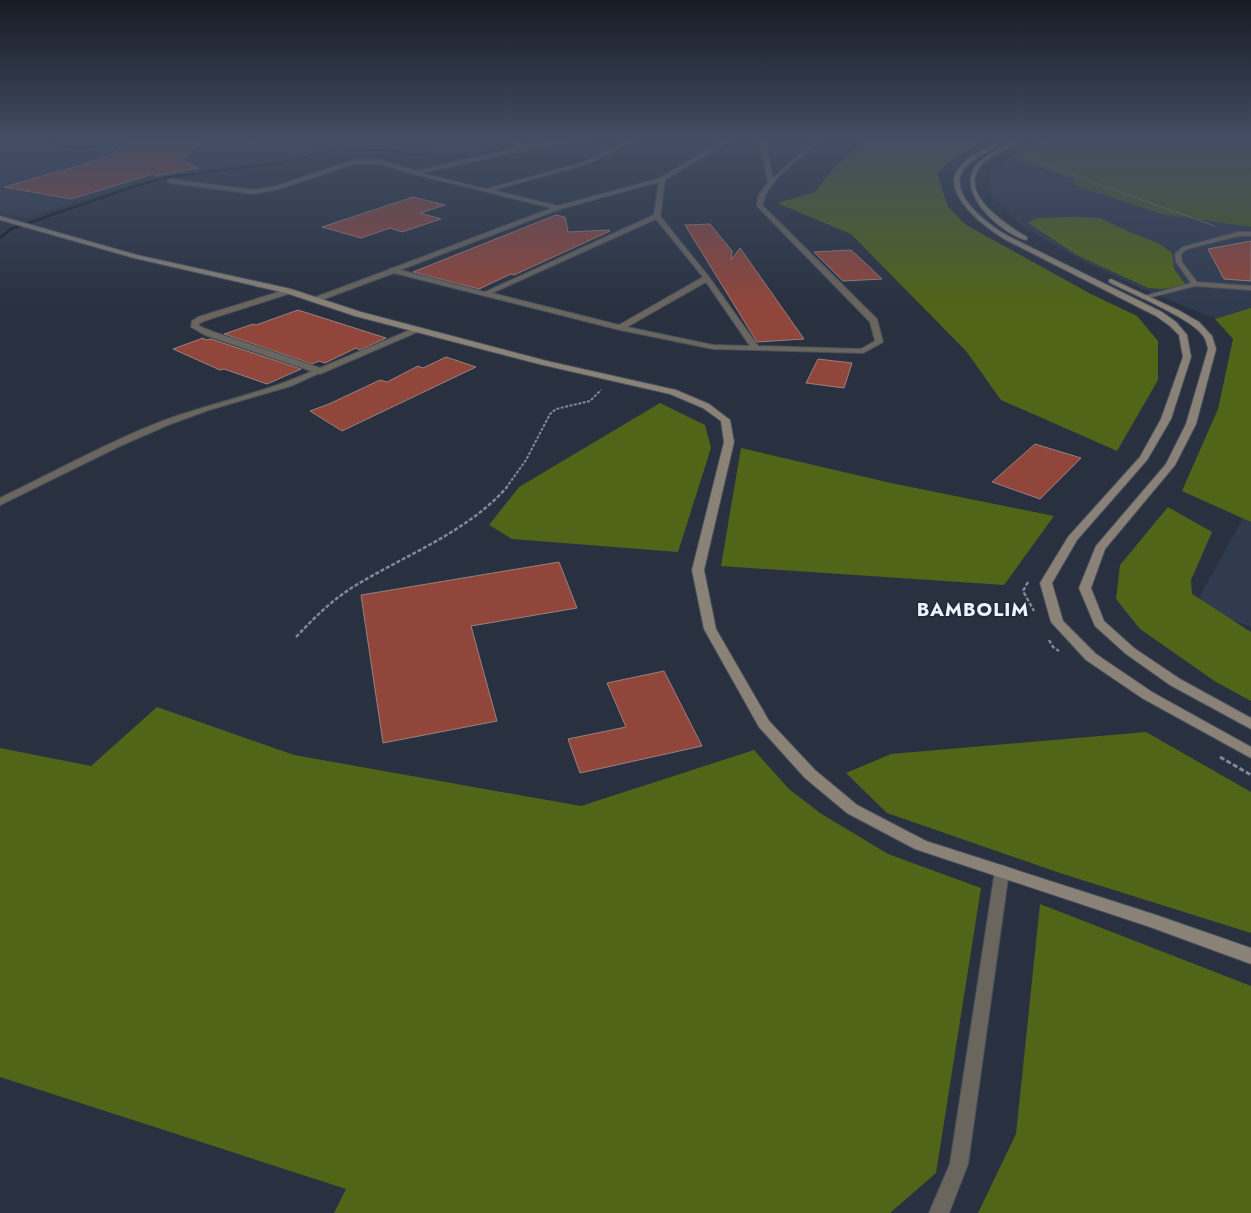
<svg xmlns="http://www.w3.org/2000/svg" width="1251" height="1213" viewBox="0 0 1251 1213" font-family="Jost,sans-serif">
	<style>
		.built { fill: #303b50 }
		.green { fill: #495a23 }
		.forest { fill: #506518 }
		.water { fill: #09181a }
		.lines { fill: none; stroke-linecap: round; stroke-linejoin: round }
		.stream { fill: #09181a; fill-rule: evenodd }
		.building { fill: #91463c; stroke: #99817d }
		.lane-casing { stroke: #48505e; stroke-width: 2 }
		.street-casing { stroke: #48505e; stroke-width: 2 }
		.secondary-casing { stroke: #48505e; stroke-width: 2 }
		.path-far3 { stroke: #828996; stroke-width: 1; stroke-dasharray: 2 1; stroke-linecap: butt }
		.path-far2 { stroke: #828996; stroke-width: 2; stroke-dasharray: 3 1.5; stroke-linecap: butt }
		.path-far1 { stroke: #828996; stroke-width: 2.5; stroke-dasharray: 4 2; stroke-linecap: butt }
		.path { stroke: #828996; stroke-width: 3; stroke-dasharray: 5 2.5; stroke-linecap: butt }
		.lane { fill: #6a655d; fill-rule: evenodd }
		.street { fill: #6a655d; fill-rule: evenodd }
		.secondary { fill: #8a8276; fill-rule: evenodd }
		.labels { text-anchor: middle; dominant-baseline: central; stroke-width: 3; stroke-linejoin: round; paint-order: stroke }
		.district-label { font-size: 19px; font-weight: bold; letter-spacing: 1px; fill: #edf3fd; stroke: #1f2736 }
	</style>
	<rect width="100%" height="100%" fill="#293140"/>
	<!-- built -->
	<path class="built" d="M 0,138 L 514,138 L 489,145 L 488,150 L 459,155 L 390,148 L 336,147 L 290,158 L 151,179 L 26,218 L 0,212 Z
		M 1041,138 L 1251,138 L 1251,333 L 1142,289 L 1087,263 L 1023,227 L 988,192 L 990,173 L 1011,156 Z
		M 1251,497 L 1251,627 L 1195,605 L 1248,509 Z"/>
	<!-- green -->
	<path class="green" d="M 1041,138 L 1251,138 L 1251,227 L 1161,214 L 1074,185 L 1075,180 L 1011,156 Z"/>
	<!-- forest -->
	<path class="forest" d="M 870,138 L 989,138 L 947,163 L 937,174 L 948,207 L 966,225 L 1091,294 L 1137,316 L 1158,341 L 1158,380 L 1117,451 L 1001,400 L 966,351 L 851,234 L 777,203 L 815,192 L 837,164 Z
		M 1075,217 L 1100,218 L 1127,231 L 1158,243 L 1172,253 L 1174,269 L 1186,285 L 1162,289 L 1148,288 L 1077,255 L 1028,223 L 1036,218 Z
		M 1251,308 L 1251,522 L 1182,491 L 1218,409 L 1233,339 L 1215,319 Z
		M 660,403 L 705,425 L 711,448 L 678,552 L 512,539 L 489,525 L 519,487 Z
		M 741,448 L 891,483 L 1054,516 L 1004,585 L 721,566 Z
		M 1168,507 L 1212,532 L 1191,580 L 1192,594 L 1251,632 L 1251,701 L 1216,682 L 1140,629 L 1116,599 L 1120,565 Z
		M 157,707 L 294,755 L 581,806 L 754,750 L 789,789 L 820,813 L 888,854 L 981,888 L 936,1173 L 890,1213 L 334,1213 L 346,1189 L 0,1077 L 0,748 L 91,766 Z
		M 1146,732 L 1251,792 L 1251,933 L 1063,874 L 887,813 L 846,773 L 891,754 Z
		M 1040,904 L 1251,986 L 1251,1213 L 978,1213 L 1016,1134 Z"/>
	<!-- water -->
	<path class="water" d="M 58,138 L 95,138 L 98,139 L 83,143 L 96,146 L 81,150 L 55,145 L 59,143 L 48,141 Z"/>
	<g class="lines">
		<!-- stream -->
		<path class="stream" d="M 517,138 L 522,138 L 507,144 L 506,149 L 469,157 L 437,158 L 383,151 L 339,150 L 286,163 L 169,178 L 136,187 L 12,230 L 0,239 L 0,236 L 10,228 L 134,185 L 169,176 L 286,161 L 339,148 L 383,149 L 437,156 L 469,155 L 504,147 L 505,142 Z"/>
	</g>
	<!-- building -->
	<path class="building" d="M 132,138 L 207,138 L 181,159 L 198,168 L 155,176 L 153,174 L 71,199 L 4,187 L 99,160 L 99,157 L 109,157 Z
		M 413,197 L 445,205 L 420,213 L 441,219 L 402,232 L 390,228 L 361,238 L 322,227 Z
		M 556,215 L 565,217 L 568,232 L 609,230 L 610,231 L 514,275 L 511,274 L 479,289 L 413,272 Z
		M 710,224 L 732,251 L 731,260 L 740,248 L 804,339 L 757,342 L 685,225 Z
		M 1251,241 L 1251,281 L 1224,279 L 1208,249 Z
		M 851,250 L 861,259 L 882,279 L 843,281 L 814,252 Z
		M 298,310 L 386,338 L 360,350 L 356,348 L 325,363 L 319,361 L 312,364 L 224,334 L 253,324 L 256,325 Z
		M 203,338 L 206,340 L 211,339 L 301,369 L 267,384 L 224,369 L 220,370 L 173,349 Z
		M 446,357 L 476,367 L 342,431 L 310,411 L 329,404 L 380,380 L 387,382 L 418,366 L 423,368 Z
		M 818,359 L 852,363 L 844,388 L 806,383 Z
		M 1035,444 L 1081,458 L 1040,499 L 992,482 Z
		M 559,562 L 577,608 L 471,626 L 497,721 L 383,743 L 361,595 Z
		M 664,671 L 702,746 L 580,773 L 568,739 L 626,727 L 607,683 Z"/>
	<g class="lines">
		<!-- lane casing -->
		<g class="lane-casing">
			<path id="lane" d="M 253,138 L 258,138 L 254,144 L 250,144 Z
				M 493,138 L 501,138 L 522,145 L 520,146 Z
				M 1238,232 L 1251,232 L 1251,236 L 1238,236 L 1187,249 L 1181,254 L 1182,262 L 1197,282 L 1251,286 L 1251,290 L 1195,286 L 1144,299 L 1141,297 L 1191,283 L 1176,262 L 1175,254 L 1183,247 Z
				M 317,369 L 320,369 L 324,371 L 291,386 L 209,410 L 168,425 L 120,446 L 0,505 L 0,498 C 54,472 108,442 165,420 C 215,402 268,392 317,369 Z
				M 1002,865 L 1007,867 L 1009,871 L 968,1164 L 949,1213 L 929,1213 L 950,1164 L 995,871 L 997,867 Z"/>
		</g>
		<!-- street casing -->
		<g class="street-casing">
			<path id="street" d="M 581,138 L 595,138 L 530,149 L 421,173 L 486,189 L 584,162 L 633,138 L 639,138 L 588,164 L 493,190 L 558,206 L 660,178 L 728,138 L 734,138 L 665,180 L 660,216 L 709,277 L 758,346 L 861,349 L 875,341 L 870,322 L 757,206 L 758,196 L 768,182 L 759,138 L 764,138 L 773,178 L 814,142 L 819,138 L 824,138 C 807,154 763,181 763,206 L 877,319 L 883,342 L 863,353 L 713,349 L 620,330 L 394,273 L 316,302 L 312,300 L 313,298 L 388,270 L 389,269 L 393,268 L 552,208 L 413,174 L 380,164 L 354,164 L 279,189 L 254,194 L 170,183 L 167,181 L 170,179 L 254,190 L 276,186 L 353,160 L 380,160 L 416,171 L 530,145 ZM 659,182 L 654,215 L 485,292 L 400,270 L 560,209 ZM 656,219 L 703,277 L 619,325 L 492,293 ZM 706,282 L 750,346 L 713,345 L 627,327 Z
				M 288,289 L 292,291 L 291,293 L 204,321 L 199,324 L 199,326 L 211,331 L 320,368 L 415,328 L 421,328 L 422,330 L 320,374 L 205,335 L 191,327 L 192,321 L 198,317 Z"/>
		</g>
		<!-- secondary casing -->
		<g class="secondary-casing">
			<path id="secondary" d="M 1005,138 L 1011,138 C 997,149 979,153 967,166 C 941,191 991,227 1010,237 L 1162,312 L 1176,322 L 1187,335 L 1191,357 L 1171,419 L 1147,460 L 1077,540 L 1052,583 L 1063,621 L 1096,654 L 1152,692 L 1251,747 L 1251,758 L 1142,698 L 1086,660 L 1051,622 L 1040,583 L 1068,537 L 1140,457 L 1161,419 L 1183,357 L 1179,335 L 1170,326 L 1156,316 L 1006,240 C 987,229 939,194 959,168 C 969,154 990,147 1005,138 Z
				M 1020,138 L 1026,138 C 1013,149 993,152 981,166 C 957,194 1007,225 1027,237 L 1027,239 L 1025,240 C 1000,232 952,191 978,163 C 989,152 1006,146 1020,138 Z
				M 0,216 L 137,255 L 291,289 L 361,312 L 547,361 L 676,390 L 709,404 L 730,420 L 734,442 L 704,570 L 716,629 L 769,721 L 815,770 L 857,805 L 926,841 L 1153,914 L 1251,948 L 1251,964 L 1150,927 L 915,849 L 847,813 L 805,778 L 759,727 L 704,629 L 692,570 L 724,442 L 721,421 L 703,408 L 670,394 L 543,365 L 355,316 L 286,293 L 134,258 L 0,220 Z
				M 1111,279 L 1180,311 L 1199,322 L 1212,336 L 1216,349 L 1196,424 L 1175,465 L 1105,549 L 1091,588 L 1104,621 L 1134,648 L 1180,679 L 1251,718 L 1251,729 L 1170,685 L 1126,654 L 1095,626 L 1079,588 L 1096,546 L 1166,464 L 1186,424 L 1208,349 C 1207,345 1206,340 1204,337 C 1194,319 1129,293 1109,282 L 1109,280 Z"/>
		</g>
		<!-- path-far3 -->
		<path class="path-far3" d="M 1036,143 L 1051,138
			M 1025,154 L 1040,163 L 1215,226"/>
		<!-- path-far2 -->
		<path class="path-far2" d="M 506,488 L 526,460 L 550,414 L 556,409 L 590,401 L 601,390"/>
		<!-- path-far1 -->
		<path class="path-far1" d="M 1028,582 L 1023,591 L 1034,611
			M 296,637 C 314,618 331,601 353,587 C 403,556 468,532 507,487
			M 1049,640 L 1053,647 L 1059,651"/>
		<!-- path -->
		<path class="path" d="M 1220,757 L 1251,775"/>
		<!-- lane -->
		<use href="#lane" class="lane"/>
		<!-- street -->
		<use href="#street" class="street"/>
		<!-- secondary -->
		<use href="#secondary" class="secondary"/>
	</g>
	<!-- sky -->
	<linearGradient id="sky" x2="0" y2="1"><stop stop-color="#171b23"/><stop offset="0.45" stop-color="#434e64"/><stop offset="1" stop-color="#434e64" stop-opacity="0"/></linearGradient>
	<rect width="1251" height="308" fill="url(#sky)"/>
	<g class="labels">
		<!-- district labels -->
		<g class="district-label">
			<text x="973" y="609">BAMBOLIM</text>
		</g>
	</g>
</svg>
